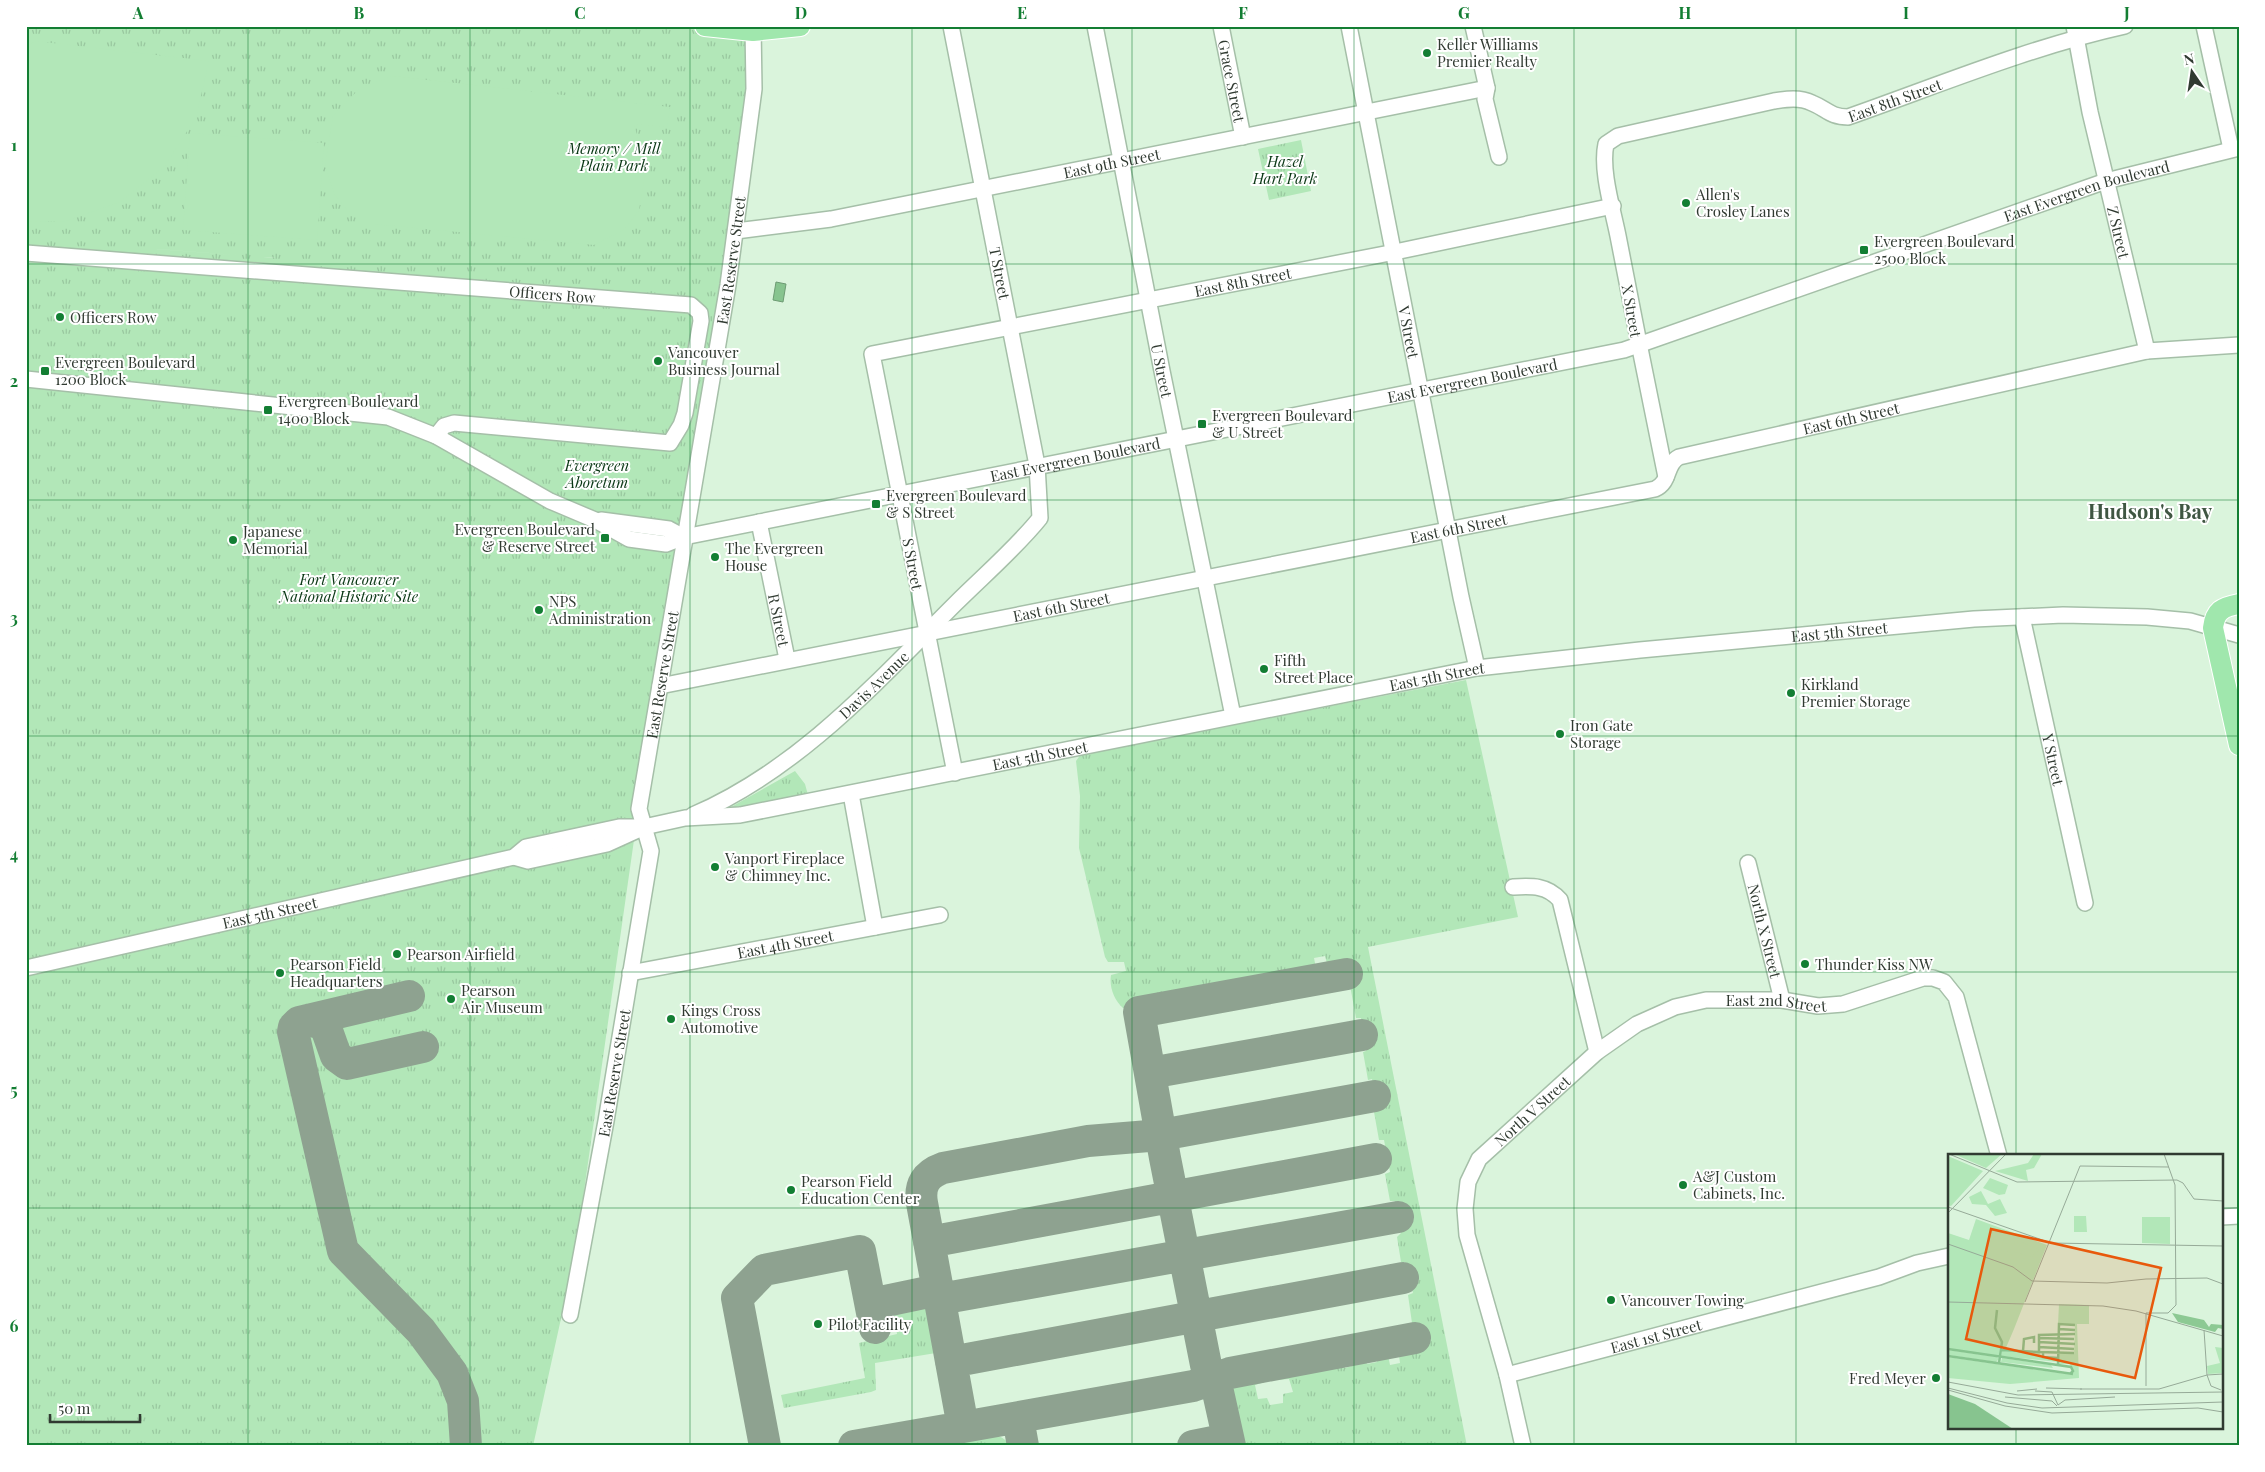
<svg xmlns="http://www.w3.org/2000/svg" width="2265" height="1472" viewBox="0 0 2265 1472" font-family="'Playfair Display',serif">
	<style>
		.grass { fill: url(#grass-tufts); fill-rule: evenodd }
		.garden { fill: #b2e7b8 }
		.water { fill: #87c48f; stroke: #6d9b73 }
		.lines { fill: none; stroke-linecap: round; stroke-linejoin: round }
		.taxiway { stroke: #8ea290; stroke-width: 32 }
		.minor-casing { stroke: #a5bfa8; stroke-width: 18 }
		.major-casing { stroke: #fff; stroke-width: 22 }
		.minor { stroke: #fff; stroke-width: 15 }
		.major { stroke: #a0e7ad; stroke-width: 20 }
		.grid { fill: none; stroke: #137e33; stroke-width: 1; stroke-opacity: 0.55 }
		.poi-dot { fill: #137e33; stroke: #fff; stroke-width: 2 }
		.labels { text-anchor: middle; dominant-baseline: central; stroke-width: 4; stroke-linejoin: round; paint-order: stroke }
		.poi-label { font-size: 15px; fill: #303a31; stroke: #fff; text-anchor: start }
		.street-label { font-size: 15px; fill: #303a31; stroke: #fff }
		.park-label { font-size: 15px; font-style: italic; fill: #093714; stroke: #fff }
		.district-label { font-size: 20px; font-weight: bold; fill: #3f5642; stroke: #fff }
		.inset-river { fill: none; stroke: #87c48f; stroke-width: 2.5 }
		.inset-road { fill: none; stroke: #96aa98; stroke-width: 1 }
		.view { fill: #e8590c; fill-opacity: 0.15; stroke: #e8590c; stroke-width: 2.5 }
		.inset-edge { fill: none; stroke: #303a31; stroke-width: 2.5 }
		.neatline { fill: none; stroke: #137e33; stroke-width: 2 }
		.grid-label { font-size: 16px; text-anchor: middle; font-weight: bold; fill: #137e33 }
	</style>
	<defs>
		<pattern id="grass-tufts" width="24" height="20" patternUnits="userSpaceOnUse" patternTransform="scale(1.25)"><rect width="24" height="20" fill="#b2e7b8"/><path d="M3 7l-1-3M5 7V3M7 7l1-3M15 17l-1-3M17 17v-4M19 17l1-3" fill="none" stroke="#99c79f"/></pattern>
	</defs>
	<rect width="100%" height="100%" fill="#daf4dc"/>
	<!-- grass -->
	<path class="grass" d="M 26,26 L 703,26 L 743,35 L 754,51 L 754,89 L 634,840 L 582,1205 L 562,1314 L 533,1446 L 26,1446 ZM 156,249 L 157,249 L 276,258 Z
		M 1301,140 L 1311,191 L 1269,200 L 1258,149 Z
		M 1466,680 L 1518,917 L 1368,947 L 1467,1446 L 1241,1446 L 1229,1387 L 1234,1379 L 1262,1374 L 1265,1382 L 1255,1385 L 1258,1399 L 1267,1398 L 1270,1405 L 1283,1403 L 1283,1394 L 1293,1392 L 1289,1379 L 1277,1380 L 1277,1372 L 1279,1369 L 1341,1358 L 1345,1368 L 1355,1365 L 1353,1357 L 1364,1354 L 1367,1364 L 1377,1362 L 1377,1351 L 1387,1350 L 1390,1365 L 1400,1363 L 1398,1348 L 1417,1343 L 1415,1333 L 1408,1332 L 1406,1324 L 1412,1323 L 1408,1295 L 1413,1293 L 1405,1262 L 1401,1262 L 1397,1237 L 1401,1233 L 1395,1201 L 1390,1201 L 1385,1174 L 1390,1172 L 1384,1140 L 1379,1140 L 1374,1112 L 1378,1109 L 1372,1079 L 1368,1080 L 1363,1052 L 1366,1051 L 1361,1018 L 1356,1018 L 1347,969 L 1329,971 L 1325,956 L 1314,958 L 1317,973 L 1123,1008 C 1114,1000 1109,987 1111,975 L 1126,971 L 1124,962 L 1108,962 L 1105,957 L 1079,848 L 1080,796 L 1076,761 L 1081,754 Z
		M 795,771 L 805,784 L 808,795 L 731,809 L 731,807 Z
		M 919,1302 L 929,1310 L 936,1353 L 875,1363 L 876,1390 L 871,1392 L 784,1408 L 781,1395 L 865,1378 L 859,1343 L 897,1334 L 894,1314 L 897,1308 Z
		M 978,1434 C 991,1433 1002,1434 1011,1446 L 909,1446 Z"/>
	<!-- garden -->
	<path class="garden" d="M 35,41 L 209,61 L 196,117 L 165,166 L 120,202 L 66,221 L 26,222 L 26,47 Z
		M 393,76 L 670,107 L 667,127 L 634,124 L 646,168 L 639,210 L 625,229 L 594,245 L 374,224 L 348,211 L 335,195 L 325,165 L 333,116 L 360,88 Z
		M 190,133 L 324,143 L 317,240 L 183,230 Z"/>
	<!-- water -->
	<path class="water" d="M 776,282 L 786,284 L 783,302 L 773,300 Z"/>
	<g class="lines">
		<!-- taxiway -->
		<path class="taxiway" d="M 409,996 L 299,1022 L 294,1027 L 293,1032 L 343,1251 L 421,1331 L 452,1373 L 463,1401 L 466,1446
			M 309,1020 L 325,1025 L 336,1056 L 347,1064 L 423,1047
			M 1150,1073 L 1362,1035
			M 1375,1096 L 1161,1135 L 1088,1141 L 943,1168 C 926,1174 919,1185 922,1203 L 963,1427 L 1193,1386 L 1230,1373 L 1415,1338
			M 929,1242 L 1376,1159
			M 940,1299 L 1398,1217
			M 871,1304 L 938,1290
			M 951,1362 L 1403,1278
			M 1018,1418 L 1023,1446
			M 765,1446 L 737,1298 L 764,1270 L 860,1251 L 875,1328
			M 854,1446 L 963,1427
			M 1193,1446 L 1228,1439
			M 1230,1446 L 1218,1392 L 1206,1365 L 1165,1158 L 1139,1012 L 1347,974"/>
		<!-- minor casing -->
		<g class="minor-casing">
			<g id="minor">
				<path id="s1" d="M 1095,26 L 1162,371 L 1233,716"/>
				<path id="s2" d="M 1221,26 L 1243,137"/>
				<path id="s3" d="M 1349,26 L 1461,597 L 1477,668"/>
				<path d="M 1473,26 L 1487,88 L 1485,99 L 1499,157"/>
				<path id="s4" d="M 2074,26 L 2090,112 L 2147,351"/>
				<path d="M 2204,26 L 2231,149"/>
				<path id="s5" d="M 736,231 L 831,219 L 1487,88"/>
				<path id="s6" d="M 26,253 L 691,305 L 700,313 L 701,321 L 685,413 L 681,425 L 670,443 L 454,423 L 444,426 L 436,436"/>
				<path id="s7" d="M 26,379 L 388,417 L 436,436 L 550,501 L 595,520 L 629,539 L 666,544 L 684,537 L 1624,350 L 2106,181 L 2239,148"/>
				<path id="s8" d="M 1666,477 C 1650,398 1634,320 1619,241 C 1614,213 1600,171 1606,144 L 1618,136 L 1774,101 C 1787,99 1800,97 1812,103 C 1827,109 1830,117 1848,117 C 1939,85 2030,47 2125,26"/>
				<path d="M 601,520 L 669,529 L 684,537"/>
				<path id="s9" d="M 759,522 L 787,659"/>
				<path id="s10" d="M 2022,617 L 2085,903"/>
				<path id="s11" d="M 660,686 L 1655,489 C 1671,482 1665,464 1679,457 L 2147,351 L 2239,345"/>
				<path id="s12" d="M 955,773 L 872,354 L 1395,252 L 1613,206"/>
				<path d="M 851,794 L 875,927"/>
				<path id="s13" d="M 693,815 C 798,770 876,683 955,604 C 982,577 1017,547 1040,518 L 1037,465 L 951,26"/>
				<path d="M 514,857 L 528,861 L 607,844 L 640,829"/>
				<path id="s14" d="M 1748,863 L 1782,1000"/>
				<path d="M 1513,887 C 1532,886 1547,885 1560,900 L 1597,1052"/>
				<path id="s15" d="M 26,968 L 514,857 L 526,847 L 619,827 L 644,827 L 685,818 L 740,815 L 1477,668 L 1640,650 L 1974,619 L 2063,615 L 2147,617 L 2190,621 L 2239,635"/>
				<path id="s16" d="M 630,973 L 940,915"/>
				<path d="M 2221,1217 L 2239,1216"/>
				<path id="s17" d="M 570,1315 L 606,1121 L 651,851 L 639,809 L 728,285 L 754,89 L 753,26"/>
				<path id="s18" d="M 1507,1375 L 1879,1277 L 1917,1263 L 1949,1256"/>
				<path id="s19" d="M 1523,1446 L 1507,1375 L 1467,1235 L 1465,1209 L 1468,1182 L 1479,1159 L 1597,1052 L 1637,1024 L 1675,1007 L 1706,1000 L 1782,1000 L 1818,1006 L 1843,1004 L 1923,978 L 1933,978 L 1944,982 L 1956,997 L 1999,1156"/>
			</g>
		</g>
		<!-- major casing -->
		<g class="major-casing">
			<path id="major" d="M 705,26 L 753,31 L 800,26
				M 2239,604 C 2222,607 2215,611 2213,628 L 2239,745"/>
		</g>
		<!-- minor -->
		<use href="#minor" class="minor"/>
		<!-- major -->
		<use href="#major" class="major"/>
	</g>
	<!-- grid -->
	<path class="grid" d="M 248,26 L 248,1446M 470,26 L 470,1446M 690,26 L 690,1446M 912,26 L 912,1446M 1132,26 L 1132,1446M 1354,26 L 1354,1446M 1574,26 L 1574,1446M 1796,26 L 1796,1446M 2016,26 L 2016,1156M 26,264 L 2239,264M 26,500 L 2239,500M 26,736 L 2239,736M 26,972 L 2239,972M 26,1208 L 1949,1208M 2221,1208 L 2239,1208M 2016,1428 L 2016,1446"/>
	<!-- markers -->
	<g class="poi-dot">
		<circle cx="1427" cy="53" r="5"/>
		<circle cx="1686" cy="203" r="5"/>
		<rect x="1859" y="245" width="10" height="10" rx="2.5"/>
		<circle cx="60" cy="317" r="5"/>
		<circle cx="658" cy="361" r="5"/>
		<rect x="40" y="366" width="10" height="10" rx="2.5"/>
		<rect x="263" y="405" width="10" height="10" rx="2.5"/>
		<rect x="1197" y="419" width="10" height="10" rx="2.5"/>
		<rect x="871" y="499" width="10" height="10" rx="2.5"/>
		<rect x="600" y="533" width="10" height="10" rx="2.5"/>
		<circle cx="233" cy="540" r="5"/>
		<circle cx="715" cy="557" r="5"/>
		<circle cx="539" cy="610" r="5"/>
		<circle cx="1264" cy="669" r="5"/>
		<circle cx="1791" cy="693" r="5"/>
		<circle cx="1560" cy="734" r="5"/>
		<circle cx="715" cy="867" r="5"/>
		<circle cx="397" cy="954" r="5"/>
		<circle cx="1805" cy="964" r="5"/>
		<circle cx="280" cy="973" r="5"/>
		<circle cx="451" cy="999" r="5"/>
		<circle cx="671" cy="1019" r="5"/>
		<circle cx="1683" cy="1185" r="5"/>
		<circle cx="791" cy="1190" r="5"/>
		<circle cx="1611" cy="1300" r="5"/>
		<circle cx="818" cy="1324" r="5"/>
		<circle cx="1936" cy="1378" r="5"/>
	</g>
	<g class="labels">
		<!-- poi labels -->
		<g class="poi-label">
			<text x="1437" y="44">Keller Williams<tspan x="1437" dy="17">Premier Realty</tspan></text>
			<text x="1696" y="194">Allen's<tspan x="1696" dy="17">Crosley Lanes</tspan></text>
			<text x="1874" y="241">Evergreen Boulevard<tspan x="1874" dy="17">2500 Block</tspan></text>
			<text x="70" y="317">Officers Row</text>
			<text x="668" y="352">Vancouver<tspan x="668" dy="17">Business Journal</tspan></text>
			<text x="55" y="362">Evergreen Boulevard<tspan x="55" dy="17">1200 Block</tspan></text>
			<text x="278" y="401">Evergreen Boulevard<tspan x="278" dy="17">1400 Block</tspan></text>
			<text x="1212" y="415">Evergreen Boulevard<tspan x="1212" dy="17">&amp; U Street</tspan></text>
			<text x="886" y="495">Evergreen Boulevard<tspan x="886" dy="17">&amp; S Street</tspan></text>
			<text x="595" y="529" text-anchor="end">Evergreen Boulevard<tspan x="595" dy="17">&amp; Reserve Street</tspan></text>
			<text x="243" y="531">Japanese<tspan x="243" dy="17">Memorial</tspan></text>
			<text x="725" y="548">The Evergreen<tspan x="725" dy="17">House</tspan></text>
			<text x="549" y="601">NPS<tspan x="549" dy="17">Administration</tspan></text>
			<text x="1274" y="660">Fifth<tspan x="1274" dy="17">Street Place</tspan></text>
			<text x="1801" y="684">Kirkland<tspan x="1801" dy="17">Premier Storage</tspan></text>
			<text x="1570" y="725">Iron Gate<tspan x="1570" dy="17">Storage</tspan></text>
			<text x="725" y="858">Vanport Fireplace<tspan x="725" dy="17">&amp; Chimney Inc.</tspan></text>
			<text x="407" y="954">Pearson Airfield</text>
			<text x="290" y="964">Pearson Field<tspan x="290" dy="17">Headquarters</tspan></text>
			<text x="1815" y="964">Thunder Kiss NW</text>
			<text x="461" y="990">Pearson<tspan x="461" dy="17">Air Museum</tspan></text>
			<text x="681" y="1010">Kings Cross<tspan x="681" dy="17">Automotive</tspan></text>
			<text x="1693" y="1176">A&amp;J Custom<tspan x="1693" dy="17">Cabinets, Inc.</tspan></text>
			<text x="801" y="1181">Pearson Field<tspan x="801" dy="17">Education Center</tspan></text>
			<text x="1621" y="1300">Vancouver Towing</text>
			<text x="828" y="1324">Pilot Facility</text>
			<text x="1926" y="1378" text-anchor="end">Fred Meyer</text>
		</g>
		<!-- street labels -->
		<g class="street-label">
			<text stroke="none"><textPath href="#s2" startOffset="56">Grace Street</textPath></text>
			<text stroke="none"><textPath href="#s8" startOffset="641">East 8th Street</textPath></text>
			<text stroke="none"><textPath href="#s5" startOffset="382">East 9th Street</textPath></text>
			<text stroke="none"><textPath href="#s7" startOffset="2139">East Evergreen Boulevard</textPath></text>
			<text stroke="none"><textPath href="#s4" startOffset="211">Z Street</textPath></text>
			<text stroke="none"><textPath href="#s17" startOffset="1071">East Reserve Street</textPath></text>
			<text transform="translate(1000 273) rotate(79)">T Street</text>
			<text stroke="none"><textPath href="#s12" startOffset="805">East 8th Street</textPath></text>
			<text stroke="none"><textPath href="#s6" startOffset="528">Officers Row</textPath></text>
			<text transform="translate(1632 311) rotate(80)">X Street</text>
			<text stroke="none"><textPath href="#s3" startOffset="312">V Street</textPath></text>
			<text stroke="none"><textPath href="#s1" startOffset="351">U Street</textPath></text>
			<text stroke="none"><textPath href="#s7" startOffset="1495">East Evergreen Boulevard</textPath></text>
			<text stroke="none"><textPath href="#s11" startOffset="1232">East 6th Street</textPath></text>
			<text stroke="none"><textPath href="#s7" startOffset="1090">East Evergreen Boulevard</textPath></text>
			<text stroke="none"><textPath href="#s11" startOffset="814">East 6th Street</textPath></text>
			<text transform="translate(913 564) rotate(79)">S Street</text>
			<text stroke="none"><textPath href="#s11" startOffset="409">East 6th Street</textPath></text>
			<text stroke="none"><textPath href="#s9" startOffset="100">R Street</textPath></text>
			<text stroke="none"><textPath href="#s15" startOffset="1849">East 5th Street</textPath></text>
			<text stroke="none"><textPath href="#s17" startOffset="651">East Reserve Street</textPath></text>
			<text stroke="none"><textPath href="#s15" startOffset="1444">East 5th Street</textPath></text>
			<text stroke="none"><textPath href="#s13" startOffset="224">Davis Avenue</textPath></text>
			<text stroke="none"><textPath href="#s15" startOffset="1039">East 5th Street</textPath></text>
			<text stroke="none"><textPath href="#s10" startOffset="146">Y Street</textPath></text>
			<text stroke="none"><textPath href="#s15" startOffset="250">East 5th Street</textPath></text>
			<text stroke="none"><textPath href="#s14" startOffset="70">North X Street</textPath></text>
			<text stroke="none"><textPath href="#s16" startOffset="158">East 4th Street</textPath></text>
			<text stroke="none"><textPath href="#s19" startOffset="649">East 2nd Street</textPath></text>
			<text stroke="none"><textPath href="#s17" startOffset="246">East Reserve Street</textPath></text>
			<text stroke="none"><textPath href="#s19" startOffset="369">North V Street</textPath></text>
			<text stroke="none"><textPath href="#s18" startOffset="154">East 1st Street</textPath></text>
		</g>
		<!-- park labels -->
		<g class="park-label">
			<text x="614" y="148">Memory / Mill<tspan x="614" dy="17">Plain Park</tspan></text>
			<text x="1285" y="161">Hazel<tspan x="1285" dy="17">Hart Park</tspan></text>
			<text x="597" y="465">Evergreen<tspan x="597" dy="17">Aboretum</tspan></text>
			<text x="349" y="579">Fort Vancouver<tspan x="349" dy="17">National Historic Site</tspan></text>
		</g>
		<!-- district labels -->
		<g class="district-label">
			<text x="2150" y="510">Hudson's Bay</text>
		</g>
	</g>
	<!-- overview -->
	<g transform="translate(1948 1154)">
		<rect width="275" height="275" fill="#daf4dc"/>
		<path d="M 6,0 L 54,0 L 38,14 ZM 86,0 L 94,0 L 86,14 L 78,16 L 80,27 L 47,17 L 80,9 ZM 0,2 L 35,17 L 3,52 L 0,51 ZM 126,62 L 138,62 L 139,78 L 126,78 ZM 28,65 L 99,91 L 66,175 L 57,196 L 52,193 L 51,202 L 0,195 L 0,79 L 21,86 ZM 111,150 L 141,151 L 141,170 L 129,170 L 131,224 L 62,230 L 0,224 L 0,203 L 125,221 L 122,210 L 111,210 L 111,200 L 126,200 L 127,171 L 110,170 ZM 267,193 L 275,194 L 275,219 L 260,220 L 259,212 L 272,209 ZM 0,196 L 49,203 L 51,205 L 48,208 L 0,201 ZM 54,197 L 92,199 L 94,204 L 108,204 L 110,208 L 53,202 ZM 54,204 L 103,211 L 105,214 L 53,208 Z" fill="#b2e7b8"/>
		<path d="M 224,159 L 256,166 L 261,173 L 263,170 L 275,171 L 275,175 L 270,174 L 267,178 L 230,168 Z" fill="#8cc993"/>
		<path d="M 194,63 L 222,63 L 222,90 L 194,89 Z" fill="#b2e7b8"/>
		<path d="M 42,24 L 60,31 L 57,40 L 51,41 L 35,34 ZM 33,37 L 40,50 L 52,45 L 59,59 L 47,62 L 38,51 L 24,50 L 21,43 ZM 45,78 L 58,83 L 55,88 L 65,91 L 71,87 L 91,96 L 83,103 L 67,98 L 65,94 L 63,98 L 53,95 L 55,88 L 40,91 Z" fill="#b2e7b8"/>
		<path d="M 0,240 L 27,250 L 65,275 L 0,275 Z" fill="#87c48f"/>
		<path class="inset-river" d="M 49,156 L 47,174 L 54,188 L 51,209M 111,175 L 127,176M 91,184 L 126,185M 91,188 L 127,190M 91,193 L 126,195M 0,195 L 123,213 L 125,217 L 122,220M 53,196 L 91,198M 75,197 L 76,185 L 86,183 L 86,189M 95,198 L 95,203 L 110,204M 126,199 L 91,198 L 91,181 L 127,180M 0,202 L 125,220M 110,211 L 111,170 L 127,171"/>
		<path class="inset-road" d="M 1,0 L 69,28 L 229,26 L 235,29 L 246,45 L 275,47M 132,12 L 221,13M 0,53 L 103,89 L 275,92M 0,59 L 58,0M 0,90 L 65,113 L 84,127 L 159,129 L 198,125 L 259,124 L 275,130M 0,148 L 155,152 L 188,157 L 275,182M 77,148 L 132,12M 256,176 L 259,221 L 275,220M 259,221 L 263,232 L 273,236M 0,228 L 70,241 L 275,238M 198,232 L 198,159 L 220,159 L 228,151 L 227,31 L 216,0M 0,234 L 59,249 L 94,254 L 275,248M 98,234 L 134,235M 132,235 L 211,235 L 259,221M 0,236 L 57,252 L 104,259 L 250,254 L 275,258M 69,237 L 89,235M 87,237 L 104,238 L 110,251 L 117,246 L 167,243M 57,243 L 104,247 L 109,252"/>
		<path class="view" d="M 43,75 L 213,114 L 187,224 L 18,185 Z"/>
		<rect width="275" height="275" class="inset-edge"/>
	</g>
	<!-- border -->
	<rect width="2265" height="1472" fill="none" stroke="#ffffff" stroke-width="55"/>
	<!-- north arrow -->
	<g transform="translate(2192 72) rotate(347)" stroke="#ffffff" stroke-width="4" paint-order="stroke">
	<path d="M0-4L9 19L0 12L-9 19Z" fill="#303a31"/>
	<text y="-8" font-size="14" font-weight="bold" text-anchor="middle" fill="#303a31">N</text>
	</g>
	<!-- scale -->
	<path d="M50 1414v8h90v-8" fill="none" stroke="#303a31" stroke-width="2.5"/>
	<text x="58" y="1414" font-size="15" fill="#303a31" stroke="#ffffff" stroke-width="4" paint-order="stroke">50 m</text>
	<rect x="28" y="28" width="2210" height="1416" class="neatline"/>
	<g class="grid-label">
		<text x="138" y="19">A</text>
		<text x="359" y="19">B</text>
		<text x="580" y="19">C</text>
		<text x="801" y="19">D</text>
		<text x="1022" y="19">E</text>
		<text x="1243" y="19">F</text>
		<text x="1464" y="19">G</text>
		<text x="1685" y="19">H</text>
		<text x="1906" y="19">I</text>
		<text x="2127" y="19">J</text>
		<text x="14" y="151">1</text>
		<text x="14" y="387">2</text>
		<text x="14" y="624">3</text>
		<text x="14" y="860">4</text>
		<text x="14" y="1096">5</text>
		<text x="14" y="1332">6</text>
	</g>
</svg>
